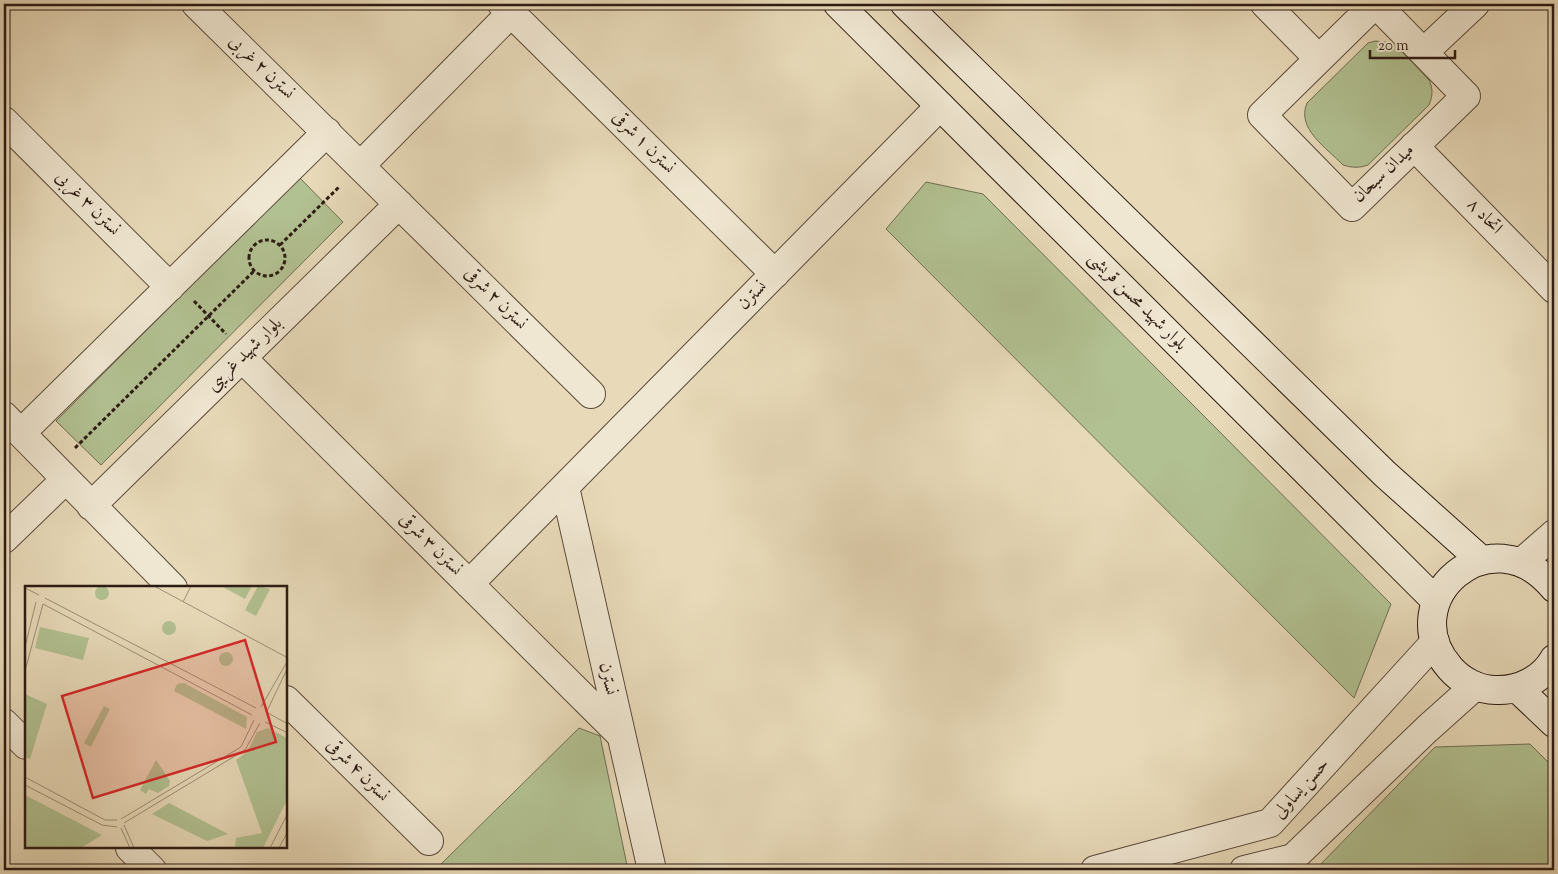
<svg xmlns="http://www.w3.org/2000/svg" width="1558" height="874" viewBox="0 0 1558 874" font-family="'Sorts Mill Goudy',Amiri,serif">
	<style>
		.green { fill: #b2c192; stroke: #6f6e52 }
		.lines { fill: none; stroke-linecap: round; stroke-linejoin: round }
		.minor-casing { stroke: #5b4b3c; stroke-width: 30 }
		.tertiary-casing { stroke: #5b4b3c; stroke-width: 30 }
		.secondary-casing { stroke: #2c1b13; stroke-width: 30 }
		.path { stroke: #2c1b13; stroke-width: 3; stroke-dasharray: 4 2.5; stroke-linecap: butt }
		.minor { stroke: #f0e7d2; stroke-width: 28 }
		.tertiary { stroke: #f0e7d2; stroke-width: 28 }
		.secondary { stroke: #f0e7d2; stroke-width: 28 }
		.labels { text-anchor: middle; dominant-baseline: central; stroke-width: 4; stroke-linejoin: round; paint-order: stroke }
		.street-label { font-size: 18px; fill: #2c1b13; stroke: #f0e7d2 }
		.inset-road { fill: none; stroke: #9d8e77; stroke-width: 1 }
		.view { fill: #d62828; fill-opacity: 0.15; stroke: #d62828; stroke-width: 2.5 }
		.inset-edge { fill: none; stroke: #2c1b13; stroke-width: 2.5 }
	</style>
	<rect width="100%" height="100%" fill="#e8dab9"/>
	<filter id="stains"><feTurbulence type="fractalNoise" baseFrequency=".004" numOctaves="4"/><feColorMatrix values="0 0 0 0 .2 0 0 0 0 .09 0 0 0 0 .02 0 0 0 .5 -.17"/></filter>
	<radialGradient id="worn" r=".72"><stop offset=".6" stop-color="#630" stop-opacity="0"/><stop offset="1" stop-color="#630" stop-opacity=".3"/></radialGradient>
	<!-- green -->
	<path class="green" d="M 1375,41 L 1394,43 L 1429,80 C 1433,88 1433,96 1429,105 L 1368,165 C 1360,168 1352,168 1343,165 C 1327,148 1296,129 1307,103 L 1368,43 Z
		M 299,177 L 343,222 L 101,465 L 56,421 Z
		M 926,182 L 983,194 L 1391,604 L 1354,698 L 886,229 Z
		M 579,728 L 600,736 L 628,870 L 435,870 Z
		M 1530,744 L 1554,768 L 1554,870 L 1315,870 L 1435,747 Z"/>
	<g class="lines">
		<!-- minor casing -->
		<g class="minor-casing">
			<path id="minor" d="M 196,4 L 591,394
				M 502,4 L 775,274
				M 1265,4 L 1319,59
				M 1375,4 L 1262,115 L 1352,207 L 1466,96 L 1376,4
				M 1424,52 L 1475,4
				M 4,121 L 170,287
				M 1414,146 L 1554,289
				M 360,166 L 511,13
				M 242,358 L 619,733
				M 4,416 L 173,588
				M 21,433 L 327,132
				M 565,487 L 652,870
				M 91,506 L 399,204
				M 4,539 L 65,480
				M 469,584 L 940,106
				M 286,700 L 429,841
				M 4,723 L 26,745
				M 130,848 L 152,870"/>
		</g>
		<!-- tertiary casing -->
		<g class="tertiary-casing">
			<path id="tertiary" d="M 1522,562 L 1554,534
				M 1095,870 L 1270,823 L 1435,642
				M 1244,870 L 1293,858 L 1427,729 L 1475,686"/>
		</g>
		<!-- secondary casing -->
		<g class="secondary-casing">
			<path id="secondary" d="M 838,4 L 1436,601
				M 905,4 L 1385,474 L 1481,560
				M 1554,588 C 1491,511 1391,601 1450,668 C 1461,681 1479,690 1496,690 C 1519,691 1543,679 1554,659
				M 1517,688 L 1554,723"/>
		</g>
		<!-- path -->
		<path class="path" d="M249 258a18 18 0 1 1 36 0a18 18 0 1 1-36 0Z
			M 280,245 L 340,186
			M 194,301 L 226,334
			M 75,448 L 254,271"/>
		<!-- minor -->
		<use href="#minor" class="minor"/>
		<!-- tertiary -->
		<use href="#tertiary" class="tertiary"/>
		<!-- secondary -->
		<use href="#secondary" class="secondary"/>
	</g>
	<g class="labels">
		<!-- street labels -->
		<g class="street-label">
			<text transform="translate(261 68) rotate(44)">نسترن ۲ غربی</text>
			<text transform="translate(643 143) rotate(45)">نسترن ۱ شرقی</text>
			<text transform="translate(1384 174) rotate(-43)">میدان سبحان</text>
			<text transform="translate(87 204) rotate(45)">نسترن ۳ غربی</text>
			<text transform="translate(1484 217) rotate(46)">اتحاد ۸</text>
			<text transform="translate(753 296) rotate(-45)">نسترن</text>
			<text transform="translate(495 299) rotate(45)">نسترن ۲ شرقی</text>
			<text transform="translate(1137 302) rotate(45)">بلوار شهید محسن قریشی</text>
			<text transform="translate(245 355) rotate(-44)">بلوار شهید غریبی</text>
			<text transform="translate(430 545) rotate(45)">نسترن ۳ شرقی</text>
			<text transform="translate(607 679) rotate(78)">نسترن</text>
			<text transform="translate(357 771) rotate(45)">نسترن ۴ شرقی</text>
			<text transform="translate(1302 789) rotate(-48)">حسن یساولی</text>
		</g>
	</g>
	<!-- overview -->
	<g transform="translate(25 586)">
		<rect width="262" height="262" fill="#e8dab9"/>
		<path d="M 196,0 L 227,0 L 220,13 ZM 233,0 L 245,3 L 231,30 L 220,24 ZM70 7a7 7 0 1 1 14 0a7 7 0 1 1-14 0ZM137 42a7 7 0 1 1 14 0a7 7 0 1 1-14 0ZM 15,41 L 64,52 L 58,74 L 10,62 ZM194 73a7 7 0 1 1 14 0a7 7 0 1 1-14 0ZM 159,97 L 222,131 L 221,143 L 149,105 L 152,98 ZM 0,108 L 22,118 L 5,173 L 0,171 ZM 79,120 L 85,123 L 66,161 L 59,157 ZM 243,142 L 262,152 L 262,214 L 238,262 L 210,262 L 211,252 L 237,247 L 211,174 L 222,166 L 232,146 ZM 131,174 L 145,195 L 144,200 L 133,207 L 124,203 L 121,208 L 115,204 ZM 0,209 L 77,249 L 56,262 L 0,262 ZM 144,217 L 203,248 L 182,255 L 127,228 Z" fill="#b2c192"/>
		<path class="inset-road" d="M 129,0 L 263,72M 0,2 L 14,9M 20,12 L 231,122M 158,16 L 166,0M 18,18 L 227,129M 0,61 L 11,16M 0,85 L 18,18M 236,121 L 263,74M 242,125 L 263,81M 243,127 L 263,138M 240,136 L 263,147M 0,191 L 80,234 L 92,234M 0,199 L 77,239 L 92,241M 96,233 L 216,161 L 229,134M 99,237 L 220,164 L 235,137M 99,239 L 109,262M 96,242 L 105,262M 245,262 L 263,227M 254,262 L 263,245"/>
		<path class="view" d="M 220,54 L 251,156 L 68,212 L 37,110 Z"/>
		<rect width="262" height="262" class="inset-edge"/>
	</g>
	<!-- margin -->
	<rect width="1558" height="874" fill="none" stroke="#e8dab9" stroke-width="20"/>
	<rect x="5" y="5" width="1548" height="864" fill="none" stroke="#2c1b13" stroke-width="2.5"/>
	<rect x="10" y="10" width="1538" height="854" fill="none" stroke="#2c1b13"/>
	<!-- scale -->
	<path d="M1370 50v8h85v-8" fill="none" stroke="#2c1b13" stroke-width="2.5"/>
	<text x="1378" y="50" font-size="15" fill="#2c1b13" stroke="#f0e7d2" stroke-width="4" paint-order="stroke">20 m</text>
	<rect width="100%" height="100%" filter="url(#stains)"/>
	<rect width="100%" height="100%" fill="url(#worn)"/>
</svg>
